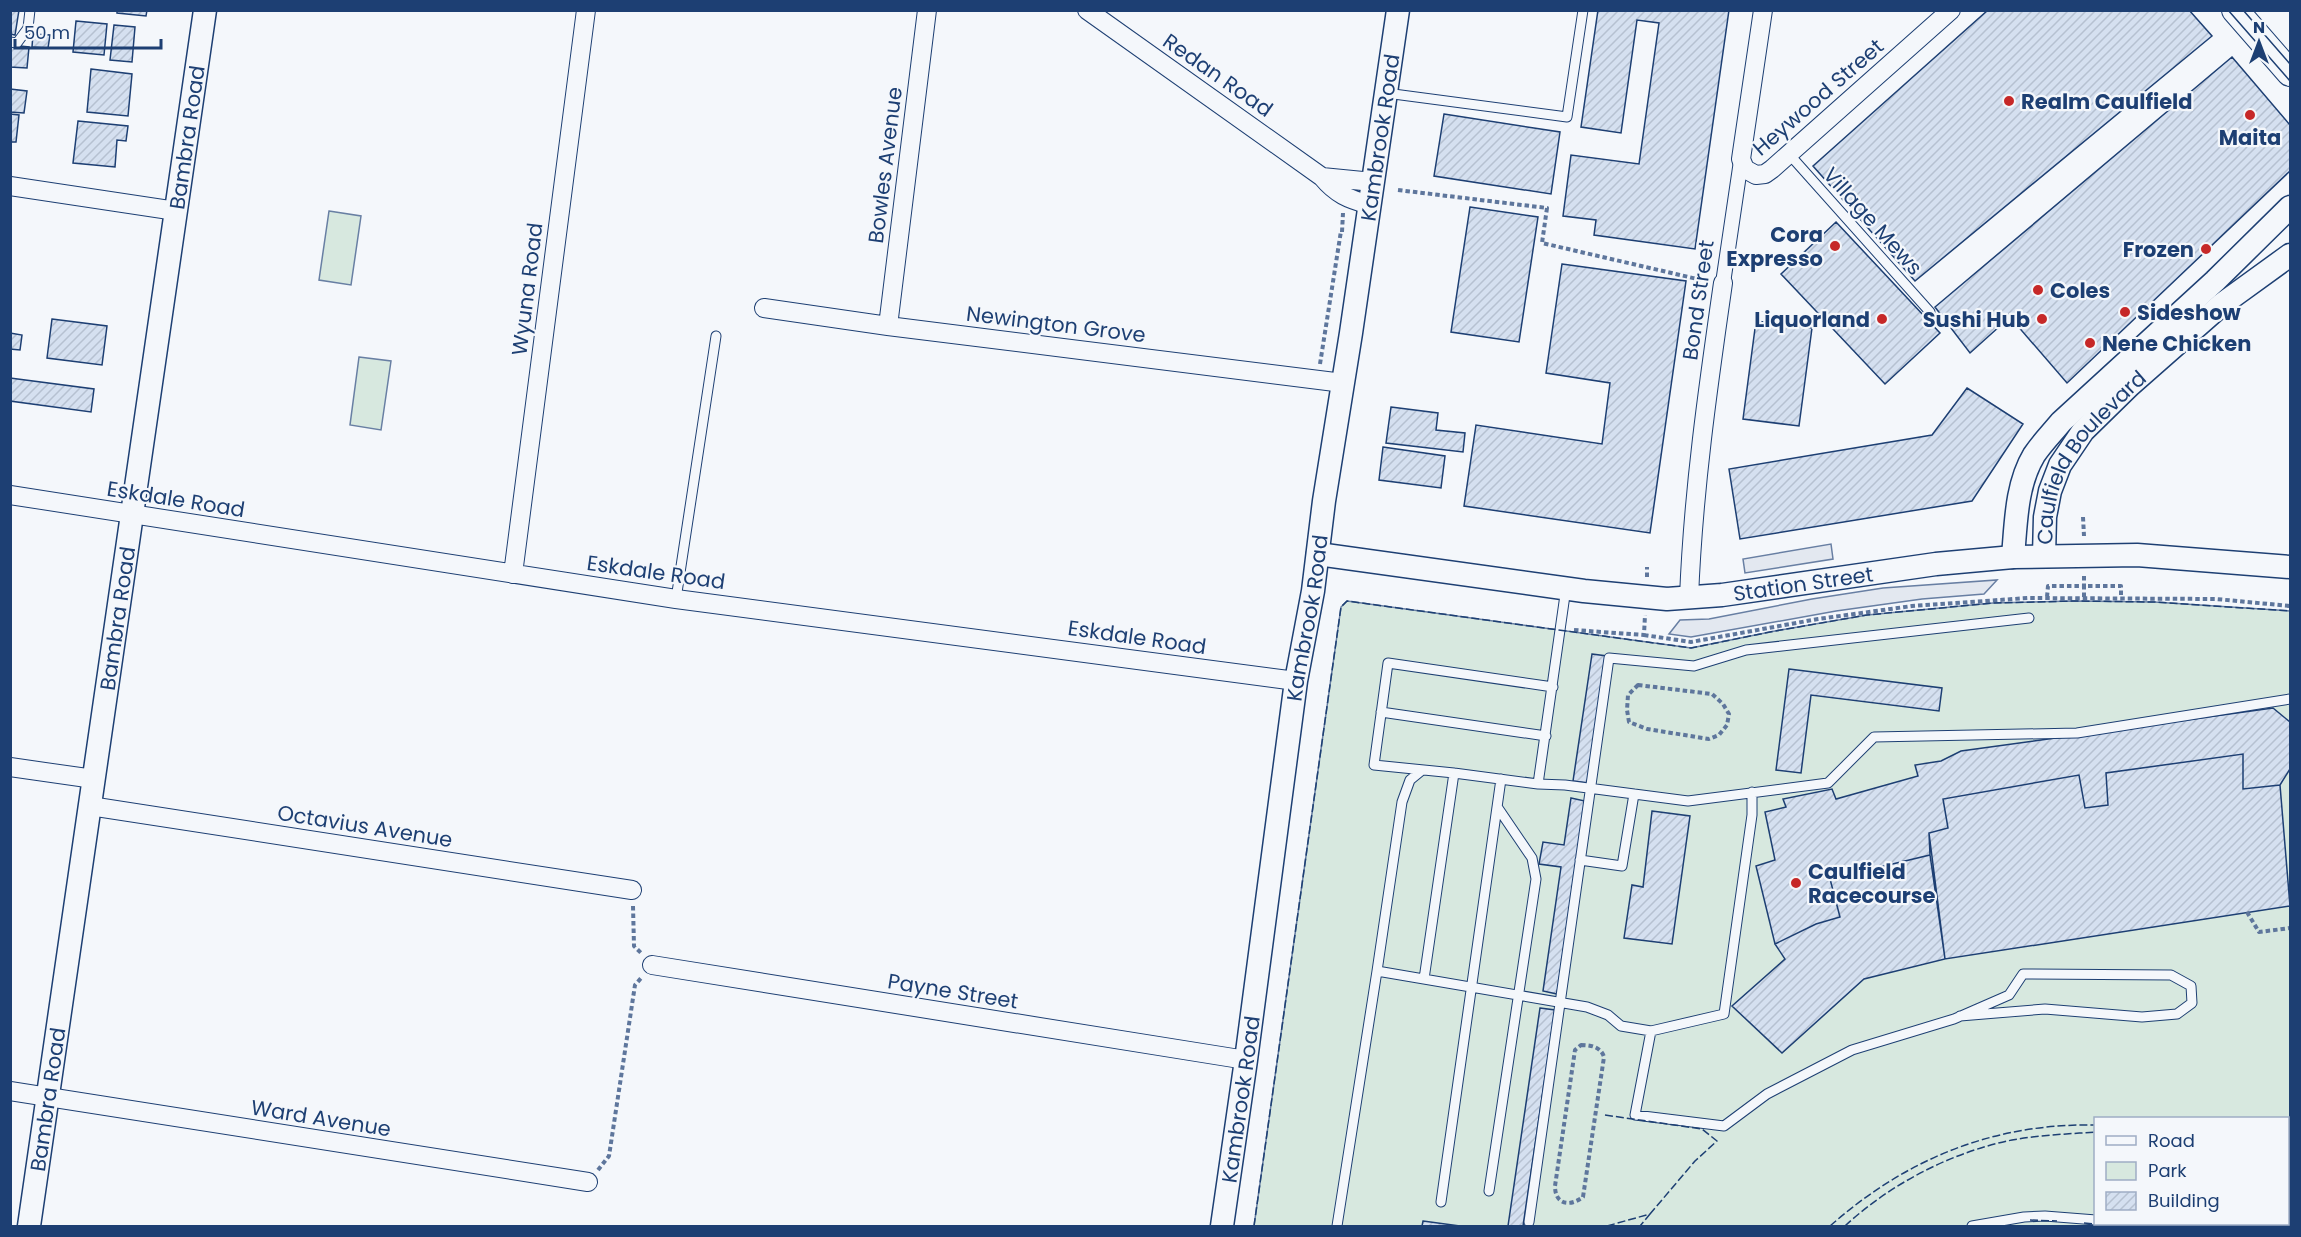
<svg xmlns="http://www.w3.org/2000/svg" width="2301" height="1237" viewBox="0 0 2301 1237" font-family="Poppins,sans-serif">
	<style>
		.green { fill: #d7e8df; stroke: #687fa3; stroke-width: 1.5; fill-rule: evenodd }
		.parking { fill: #e3e8f0; stroke: #687fa3; stroke-width: 1.5 }
		.building { fill: url(#building-hatch); stroke: #1d3f73; stroke-width: 1.5 }
		.lines { fill: none; stroke-linecap: round; stroke-linejoin: round }
		.service-casing { stroke: #1d3f73; stroke-width: 11 }
		.pedestrian-casing { stroke: #1d3f73; stroke-width: 16 }
		.minor-casing { stroke: #1d3f73; stroke-width: 20 }
		.tertiary-casing { stroke: #1d3f73; stroke-width: 25 }
		.secondary-casing { stroke: #1d3f73; stroke-width: 28 }
		.path { stroke: #5e769c; stroke-width: 4; stroke-dasharray: 4.5 3; stroke-linecap: butt }
		.service { stroke: #f4f7fb; stroke-width: 9 }
		.pedestrian { stroke: #f4f7fb; stroke-width: 14 }
		.minor { stroke: #f4f7fb; stroke-width: 18 }
		.tertiary { stroke: #f4f7fb; stroke-width: 22 }
		.secondary { stroke: #f4f7fb; stroke-width: 26 }
		.tram { stroke: #1d3f73; stroke-width: 1.5 }
		.fence { stroke: #1d3f73; stroke-width: 1.5; stroke-dasharray: 8 3; stroke-linecap: butt }
		.poi-dot { fill: #c62828; stroke: #f4f7fb; stroke-width: 2 }
		.labels { text-anchor: middle; dominant-baseline: central; stroke-width: 4.5; stroke-linejoin: round; paint-order: stroke }
		.street-label { font-size: 21px; fill: #1d3f73; stroke: #f4f7fb }
		.poi-label { font-size: 21px; font-weight: bold; fill: #1d3f73; stroke: #f4f7fb; text-anchor: start }
	</style>
	<defs>
		<pattern id="building-hatch" width="6" height="6" patternUnits="userSpaceOnUse" patternTransform="scale(1.5)"><rect width="6" height="6" fill="#d5e0f0"/><path d="M-1 1l2-2M0 6l6-6M5 7l2-2" fill="none" stroke="#b6c1d1"/></pattern>
	</defs>
	<rect width="100%" height="100%" fill="#f4f7fb"/>
	<!-- green -->
	<path class="green" d="M 329,211 L 361,216 L 351,285 L 319,280 Z
		M 359,357 L 391,361 L 381,430 L 350,425 Z
		M 1347,601 L 1691,648 L 1775,631 L 1867,615 L 1993,603 L 2074,601 L 2154,602 L 2290,611 L 2290,1226 L 1254,1226 L 1341,607 ZM 2096,1118 L 2288,1118 L 2288,1224 L 2096,1224 Z"/>
	<!-- parking -->
	<path class="parking" d="M 1831,544 L 1833,559 L 1745,573 L 1743,559 Z
		M 1997,580 L 1984,594 L 1922,599 L 1836,611 L 1691,637 L 1669,634 L 1680,620 L 1709,619 L 1812,599 L 1883,588 Z"/>
	<!-- building -->
	<path class="building" d="M 10,10 L 19,10 L 15,35 L 10,34 Z
		M 117,10 L 147,10 L 146,16 L 117,13 Z
		M 1598,10 L 1729,10 L 1695,249 L 1594,235 L 1596,220 L 1563,216 L 1571,155 L 1639,164 L 1659,23 L 1637,20 L 1621,133 L 1581,127 Z
		M 1988,10 L 2189,10 L 2212,36 L 1915,281 L 1813,166 Z
		M 76,21 L 107,24 L 104,55 L 73,52 Z
		M 114,25 L 135,27 L 132,62 L 110,60 Z
		M 33,34 L 50,35 L 48,48 L 32,47 Z
		M 10,45 L 29,47 L 27,68 L 10,67 Z
		M 2232,57 L 2290,125 L 2290,171 L 2067,383 L 2010,317 L 1970,353 L 1935,307 Z
		M 91,69 L 132,74 L 128,116 L 87,112 Z
		M 10,89 L 27,91 L 24,113 L 10,112 Z
		M 10,114 L 19,115 L 16,142 L 10,142 Z
		M 1444,114 L 1560,132 L 1551,194 L 1434,176 Z
		M 78,121 L 128,126 L 126,141 L 117,140 L 115,167 L 73,163 Z
		M 1470,207 L 1538,217 L 1519,342 L 1451,332 Z
		M 1836,222 L 1940,333 L 1885,384 L 1781,274 Z
		M 1562,264 L 1686,281 L 1650,533 L 1464,506 L 1476,425 L 1602,444 L 1610,383 L 1546,373 Z
		M 52,319 L 107,326 L 102,365 L 47,358 Z
		M 1756,321 L 1812,328 L 1799,426 L 1743,419 Z
		M 10,333 L 22,335 L 20,350 L 10,349 Z
		M 10,378 L 94,389 L 91,412 L 10,401 Z
		M 1967,388 L 2023,424 L 1972,501 L 1740,539 L 1729,469 L 1932,435 Z
		M 1391,407 L 1438,413 L 1436,430 L 1465,433 L 1463,452 L 1386,443 Z
		M 1383,447 L 1445,456 L 1441,488 L 1379,480 Z
		M 1592,654 L 1607,656 L 1588,783 L 1573,781 Z
		M 1789,669 L 1942,688 L 1939,711 L 1811,695 L 1801,773 L 1776,770 Z
		M 2273,708 L 2290,722 L 2290,769 L 2280,785 L 2243,789 L 2243,754 L 2106,773 L 2108,805 L 2085,808 L 2079,775 L 1943,799 L 1948,828 L 1929,833 L 1930,855 L 1830,879 L 1840,917 L 1816,924 L 1775,944 L 1756,866 L 1775,860 L 1765,812 L 1786,807 L 1783,799 L 1832,789 L 1836,799 L 1918,776 L 1915,765 L 1941,761 L 1961,751 Z
		M 2243,754 L 2243,789 L 2280,785 L 2290,906 L 1945,959 L 1929,833 L 1948,828 L 1943,799 L 2079,775 L 2085,808 L 2108,805 L 2106,773 Z
		M 1571,798 L 1585,801 L 1557,994 L 1543,991 L 1561,867 L 1539,864 L 1543,842 L 1564,845 Z
		M 1652,811 L 1690,816 L 1672,944 L 1624,938 L 1632,885 L 1643,887 Z
		M 1930,855 L 1945,959 L 1864,979 L 1782,1053 L 1732,1006 L 1785,959 L 1775,944 L 1816,924 L 1840,917 L 1830,879 Z
		M 1540,1008 L 1555,1010 L 1523,1226 L 1508,1226 Z
		M 1423,1221 L 1460,1226 L 1422,1226 Z"/>
	<g class="lines">
		<!-- service casing -->
		<g class="service-casing">
			<path id="service" d="M 10,42 L 17,43 L 28,28 L 30,10
				M 1386,93 L 1567,117 L 1583,10
				M 1789,154 L 1930,312
				M 676,599 L 716,336
				M 1553,687 L 1388,663 L 1374,765 L 1454,773 L 1538,784 L 1565,785 L 1688,801 L 1828,783 L 1874,737 L 2077,733 L 2290,699
				M 1381,712 L 1546,736
				M 1421,771 L 1410,780 L 1402,802 L 1377,971 L 1587,1007 L 1608,1015 L 1621,1026 L 1651,1031 L 1724,1014 L 1752,815 L 1752,792
				M 1538,784 L 1566,588
				M 1580,860 L 1622,866 L 1634,794
				M 1424,979 L 1454,773
				M 1651,1031 L 1635,1115 L 1724,1126 L 1767,1094 L 1852,1050 L 1954,1019 L 2009,995 L 2023,974 L 2171,975 L 2191,986 L 2192,1003 L 2177,1014 L 2142,1017 L 2045,1009 L 1960,1016
				M 1489,1191 L 1536,879 L 1532,858 L 1498,808
				M 1441,1202 L 1501,779
				M 1529,1222 L 1609,658 L 1694,666 L 1746,650 L 2029,618
				M 2137,1224 L 2167,1226
				M 1337,1226 L 1377,971
				M 1972,1226 L 2024,1217 L 2045,1216 L 2096,1220"/>
		</g>
		<!-- pedestrian casing -->
		<g class="pedestrian-casing">
			<path id="pedestrian" d="M 1723,283 L 1741,161"/>
		</g>
		<!-- minor casing -->
		<g class="minor-casing">
			<path id="minor" d="M 1087,10 L 1322,177 C 1336,194 1348,199 1370,205
				M 1763,10 L 1741,159 L 1745,169 L 1756,175 L 1765,174 L 1772,169 L 1951,10
				M 1322,177 L 1373,182
				M 10,186 L 176,211
				M 764,308 L 888,326 L 1343,383
				M 888,326 L 927,10
				M 10,495 L 676,599 L 1296,681
				M 513,574 L 586,10
				M 1689,598 C 1693,492 1708,387 1723,283
				M 10,767 L 94,779
				M 90,806 L 632,890
				M 652,965 L 1246,1060
				M 10,1091 L 588,1182"/>
		</g>
		<!-- tertiary casing -->
		<g class="tertiary-casing">
			<g id="tertiary">
				<path id="s1" d="M 1318,554 L 1584,591 L 1667,599 L 1722,595 L 1936,564 L 2013,557 L 2137,555 L 2290,567"/>
				<path id="s2" d="M 2044,556 L 2045,517 L 2050,491 L 2060,465 L 2083,431 L 2130,385 L 2221,305 L 2290,255"/>
				<path d="M 2013,557 C 2016,523 2016,485 2034,455 C 2042,443 2052,433 2061,422 L 2215,281 L 2290,207"/>
				<path id="s3" d="M 29,1226 L 205,10"/>
				<path id="s4" d="M 1222,1226 L 1246,1060 L 1296,681 L 1313,591 L 1324,501 L 1351,333 L 1398,10"/>
			</g>
		</g>
		<!-- secondary casing -->
		<g class="secondary-casing">
			<path id="secondary" d="M 2235,10 L 2290,73"/>
		</g>
		<!-- path -->
		<path class="path" d="M 1398,190 L 1547,208 L 1542,243 L 1706,281
			M 1342,232 L 1343,213
			M 1320,364 L 1341,231
			M 2083,517 L 2084,536
			M 1647,577 L 1647,567
			M 2047,597 L 2048,586 L 2084,586 L 2084,576
			M 2084,597 L 2084,586 L 2121,586 L 2121,597
			M 1574,630 L 1644,635 L 1645,615
			M 1644,635 L 1691,642 L 1818,619 L 1912,606 L 2028,598 L 2216,599 L 2290,606
			M 1638,685 L 1712,694 L 1723,704 L 1729,714 L 1727,725 L 1719,735 L 1709,739 L 1647,729 L 1629,722 L 1627,710 L 1628,695 Z
			M 633,906 L 634,946 L 641,953
			M 2247,912 L 2259,932 L 2290,928
			M 1581,1045 C 1591,1045 1601,1047 1604,1057 L 1583,1197 C 1570,1207 1555,1205 1555,1186 L 1575,1050 Z
			M 598,1170 L 609,1156 L 635,985 L 642,977"/>
		<!-- service -->
		<use href="#service" class="service"/>
		<!-- pedestrian -->
		<use href="#pedestrian" class="pedestrian"/>
		<!-- minor -->
		<use href="#minor" class="minor"/>
		<!-- tertiary -->
		<use href="#tertiary" class="tertiary"/>
		<!-- secondary -->
		<use href="#secondary" class="secondary"/>
		<!-- tram -->
		<path class="tram" d="M 2228,10 L 2290,81
			M 2243,10 L 2290,64"/>
		<!-- fence -->
		<path class="fence" d="M 1605,1115 L 1702,1129 L 1717,1141 L 1695,1161 L 1650,1214
			M 2288,1142 L 2290,1142
			M 2288,1147 L 2290,1147
			M 2030,1220 L 2057,1221
			M 2084,1223 L 2119,1226
			M 1254,1226 L 1341,607 L 1347,601 L 1691,648 L 1775,631 L 1867,615 L 1993,603 L 2074,601 L 2154,602 L 2290,611
			M 1607,1226 L 1650,1214 L 1640,1226
			M 1830,1226 C 1906,1159 1993,1123 2096,1125
			M 1845,1226 C 1890,1184 1952,1152 2012,1140 C 2040,1135 2068,1134 2096,1132"/>
	</g>
	<!-- markers -->
	<g class="poi-dot">
		<circle cx="2009" cy="101" r="6"/>
		<circle cx="2250" cy="115" r="6"/>
		<circle cx="1835" cy="246" r="6"/>
		<circle cx="2206" cy="249" r="6"/>
		<circle cx="2038" cy="290" r="6"/>
		<circle cx="2125" cy="312" r="6"/>
		<circle cx="1882" cy="319" r="6"/>
		<circle cx="2042" cy="319" r="6"/>
		<circle cx="2090" cy="343" r="6"/>
		<circle cx="1796" cy="883" r="6"/>
	</g>
	<g class="labels">
		<!-- street labels -->
		<g class="street-label">
			<text transform="translate(1218 75) rotate(35)">Redan Road</text>
			<text transform="translate(1818 97) rotate(-41)">Heywood Street</text>
			<text stroke="none"><textPath href="#s3" startOffset="1100">Bambra Road</textPath></text>
			<text stroke="none"><textPath href="#s4" startOffset="1100">Kambrook Road</textPath></text>
			<text transform="translate(885 165) rotate(-83)">Bowles Avenue</text>
			<text transform="translate(1873 221) rotate(48)">Village Mews</text>
			<text transform="translate(527 289) rotate(-83)">Wyuna Road</text>
			<text transform="translate(1698 300) rotate(-82)">Bond Street</text>
			<text transform="translate(1056 324) rotate(7)">Newington Grove</text>
			<text stroke="none"><textPath href="#s2" startOffset="114">Caulfield Boulevard</textPath></text>
			<text transform="translate(176 499) rotate(9)">Eskdale Road</text>
			<text transform="translate(656 572) rotate(8)">Eskdale Road</text>
			<text stroke="none"><textPath href="#s1" startOffset="489">Station Street</textPath></text>
			<text stroke="none"><textPath href="#s4" startOffset="614">Kambrook Road</textPath></text>
			<text stroke="none"><textPath href="#s3" startOffset="614">Bambra Road</textPath></text>
			<text transform="translate(1137 637) rotate(8)">Eskdale Road</text>
			<text transform="translate(365 826) rotate(9)">Octavius Avenue</text>
			<text transform="translate(953 991) rotate(9)">Payne Street</text>
			<text stroke="none"><textPath href="#s4" startOffset="128">Kambrook Road</textPath></text>
			<text stroke="none"><textPath href="#s3" startOffset="128">Bambra Road</textPath></text>
			<text transform="translate(321 1118) rotate(9)">Ward Avenue</text>
		</g>
		<!-- poi labels -->
		<g class="poi-label">
			<text x="2021" y="101">Realm Caulfield</text>
			<text x="2250" y="137" text-anchor="middle">Maita</text>
			<text x="1823" y="234" text-anchor="end">Cora<tspan x="1823" dy="24">Expresso</tspan></text>
			<text x="2194" y="249" text-anchor="end">Frozen</text>
			<text x="2050" y="290">Coles</text>
			<text x="2137" y="312">Sideshow</text>
			<text x="1870" y="319" text-anchor="end">Liquorland</text>
			<text x="2030" y="319" text-anchor="end">Sushi Hub</text>
			<text x="2102" y="343">Nene Chicken</text>
			<text x="1808" y="871">Caulfield<tspan x="1808" dy="24">Racecourse</tspan></text>
		</g>
	</g>
	<!-- border -->
	<rect width="2301" height="1237" fill="none" stroke="#1d3f73" stroke-width="24"/>
	<!-- legend -->
	<rect x="2094" y="1117" width="195" height="108" fill="#f4f7fb" stroke="#9eadc5" stroke-width="1.5"/>
	<rect x="2106" y="1136" width="30" height="9" fill="#f4f7fb" stroke="#9eadc5" stroke-width="1.5"/>
	<text x="2148" y="1147" font-size="18" fill="#1d3f73">Road</text>
	<rect x="2106" y="1162" width="30" height="18" fill="#d7e8df" stroke="#9eadc5" stroke-width="1.5"/>
	<text x="2148" y="1177" font-size="18" fill="#1d3f73">Park</text>
	<rect x="2106" y="1192" width="30" height="18" fill="url(#building-hatch)" stroke="#9eadc5" stroke-width="1.5"/>
	<text x="2148" y="1207" font-size="18" fill="#1d3f73">Building</text>
	<!-- north arrow -->
	<g transform="translate(2259 42)" stroke="#f4f7fb" stroke-width="4.5" paint-order="stroke">
	<path d="M0-4.5L10 22L0 15L-10 22Z" fill="#1d3f73"/>
	<text y="-9" font-size="16" font-weight="bold" text-anchor="middle" fill="#1d3f73">N</text>
	</g>
	<!-- scale -->
	<path d="M15 39v9h146v-9" fill="none" stroke="#1d3f73" stroke-width="3"/>
	<text x="24" y="39" font-size="18" fill="#1d3f73" stroke="#f4f7fb" stroke-width="4.5" paint-order="stroke">50 m</text>
</svg>
